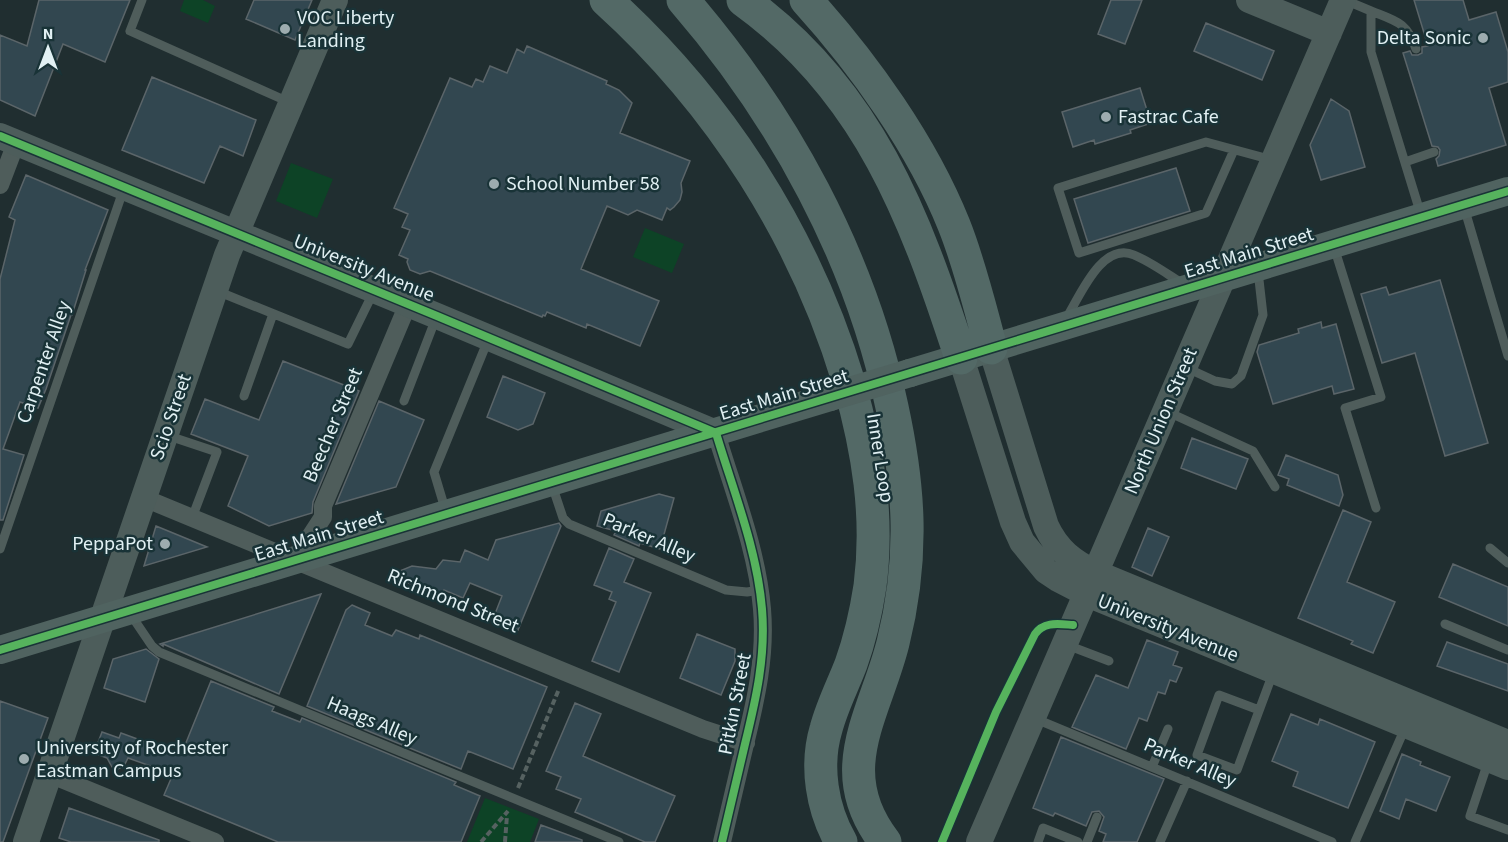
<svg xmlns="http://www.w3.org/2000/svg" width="1508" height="842" viewBox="0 0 1508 842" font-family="'Source Sans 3',sans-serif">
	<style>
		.green { fill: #0d4326 }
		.building { fill: #324750; stroke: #5b6569; stroke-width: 1.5 }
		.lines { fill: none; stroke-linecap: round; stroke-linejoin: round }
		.path { stroke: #566261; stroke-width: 4; stroke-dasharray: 6 3; stroke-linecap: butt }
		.lane { stroke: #4f5d5b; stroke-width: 9 }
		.street { stroke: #4f5d5b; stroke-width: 18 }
		.secondary { stroke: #4d5d5b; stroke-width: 26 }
		.primary { stroke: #506360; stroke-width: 28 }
		.highway { stroke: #536966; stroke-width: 33 }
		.primary-bridge { stroke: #506360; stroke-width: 28 }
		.cycleway-casing { stroke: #193337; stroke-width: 11 }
		.cycleway { stroke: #56b35d; stroke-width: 8 }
		.poi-dot { fill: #9dacaf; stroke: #193337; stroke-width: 2 }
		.labels { text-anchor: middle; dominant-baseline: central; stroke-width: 5; stroke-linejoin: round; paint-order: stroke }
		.poi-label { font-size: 20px; fill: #e1f0f3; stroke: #193337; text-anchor: start }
		.street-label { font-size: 20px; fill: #e1f0f3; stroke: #193337 }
	</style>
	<rect width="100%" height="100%" fill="#202e30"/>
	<!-- green -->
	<path class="green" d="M 184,0 L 203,0 L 215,6 L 208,23 L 180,11 Z
		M 291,163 L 333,179 L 317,218 L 276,201 Z
		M 645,228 L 684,244 L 672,273 L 633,257 Z
		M 485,798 L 539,819 L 530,842 L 467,842 Z"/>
	<!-- building -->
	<path class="building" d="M 39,0 L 130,0 L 105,62 L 63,44 L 35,116 L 0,100 L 0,35 L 27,46 Z
		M 254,0 L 312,0 L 295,40 L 246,19 Z
		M 1111,0 L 1142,0 L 1125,44 L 1098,34 Z
		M 1414,0 L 1463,0 L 1469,20 L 1496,12 L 1508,52 L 1508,82 L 1489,88 L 1506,145 L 1438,166 L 1436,159 L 1439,156 L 1440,150 L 1438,147 L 1432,146 L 1403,53 L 1410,51 L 1412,55 L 1418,55 L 1422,53 L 1422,47 L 1428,46 Z
		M 1206,23 L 1274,51 L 1262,80 L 1194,51 Z
		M 527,46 L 607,81 L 606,84 L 619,90 L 632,103 L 620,133 L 690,161 L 681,183 L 682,192 L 680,200 L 674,207 L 670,210 L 667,208 L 662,220 L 637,210 L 628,215 L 607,206 L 581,269 L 659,301 L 640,346 L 587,324 L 586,328 L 547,312 L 545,316 L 543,315 L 542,317 L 430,271 L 420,274 L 410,270 L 407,262 L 408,259 L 399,255 L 410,230 L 402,227 L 408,214 L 394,208 L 450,78 L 472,87 L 476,79 L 483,82 L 490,66 L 507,73 L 517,49 L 524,53 Z
		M 152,77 L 256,120 L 243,156 L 220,146 L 204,183 L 122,150 Z
		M 1140,88 L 1151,123 L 1130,130 L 1131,133 L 1095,144 L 1094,140 L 1073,147 L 1062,112 Z
		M 1331,99 L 1349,111 L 1365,167 L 1321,180 L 1310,145 Z
		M 1176,168 L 1190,211 L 1088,243 L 1074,199 Z
		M 26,175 L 108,210 L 85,270 L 86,270 L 72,315 L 71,315 L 46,389 L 38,408 L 20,402 L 3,449 L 24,455 L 3,520 L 0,520 L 0,279 L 15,220 L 9,217 Z
		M 1440,280 L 1488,443 L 1445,456 L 1415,353 L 1382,363 L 1361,294 L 1386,287 L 1389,295 Z
		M 1321,322 L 1322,328 L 1336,324 L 1354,389 L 1334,394 L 1332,386 L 1273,404 L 1257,352 L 1259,345 L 1299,333 L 1298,329 Z
		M 283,361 L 359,391 L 313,502 L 312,513 L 269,526 L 228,506 L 248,456 L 191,434 L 205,399 L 259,420 Z
		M 503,376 L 545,393 L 533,424 L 518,430 L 487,417 Z
		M 379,401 L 424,420 L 396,487 L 336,504 Z
		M 1192,438 L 1248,459 L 1236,489 L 1181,468 Z
		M 1286,455 L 1338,475 L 1343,495 L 1339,506 L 1287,485 L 1289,479 L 1278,475 Z
		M 659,494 L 674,498 L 660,549 L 640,543 L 639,546 L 614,535 L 616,531 L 597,526 L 601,511 Z
		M 1343,510 L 1371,522 L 1347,582 L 1395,602 L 1373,653 L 1351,644 L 1353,641 L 1298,618 Z
		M 559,523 L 561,526 L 518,630 L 493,619 L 502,596 L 470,583 L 463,598 L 444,590 L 441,597 L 390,575 L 412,566 L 436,569 L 443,560 L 460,562 L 465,550 L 488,560 L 496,540 Z
		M 156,526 L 207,547 L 144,566 Z
		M 1148,528 L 1169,537 L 1152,576 L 1132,567 Z
		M 609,548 L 634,559 L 624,582 L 651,593 L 619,672 L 592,661 L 616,602 L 609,599 L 612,592 L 594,585 Z
		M 1453,564 L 1508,587 L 1508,626 L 1439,597 Z
		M 321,594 L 279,694 L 163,644 L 163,646 L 160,644 Z
		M 352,605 L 370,613 L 365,625 L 392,636 L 396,630 L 419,639 L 420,635 L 547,687 L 513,769 L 468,751 L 461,769 L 307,706 L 346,610 Z
		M 697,634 L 735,649 L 735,661 L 721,695 L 680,678 Z
		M 1147,640 L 1178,652 L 1173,665 L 1182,668 L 1176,682 L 1170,680 L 1165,694 L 1158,692 L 1147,721 L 1139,718 L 1126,749 L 1072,727 L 1096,675 L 1128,688 Z
		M 1447,642 L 1508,664 L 1508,691 L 1437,666 Z
		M 146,649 L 159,659 L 145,702 L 104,688 L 113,659 Z
		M 211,681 L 274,707 L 272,711 L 300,722 L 302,718 L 456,782 L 454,785 L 480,796 L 461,842 L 278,842 L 164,795 L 173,774 L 128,758 L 124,766 L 118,769 L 112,767 L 107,758 L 94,753 L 102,732 L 119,738 L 121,733 L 181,755 Z
		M 0,701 L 48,718 L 3,842 L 0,842 Z
		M 575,703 L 601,714 L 583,756 L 675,796 L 655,842 L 645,842 L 575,812 L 581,799 L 556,789 L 561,777 L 546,771 Z
		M 1291,714 L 1318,725 L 1320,719 L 1375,742 L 1348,808 L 1293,786 L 1298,772 L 1272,761 Z
		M 1061,737 L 1164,779 L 1137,842 L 1103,842 L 1106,834 L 1099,831 L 1104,817 L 1099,811 L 1092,812 L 1086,826 L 1055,813 L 1053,816 L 1033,808 Z
		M 1402,754 L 1421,762 L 1420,765 L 1450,777 L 1436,811 L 1406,799 L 1399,819 L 1380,811 Z
		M 69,808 L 159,840 L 159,842 L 71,842 L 59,838 Z
		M 541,825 L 582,840 L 582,842 L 535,842 Z"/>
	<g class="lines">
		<!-- path -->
		<path class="path" d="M 518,788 L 559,689
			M 481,842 L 508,811
			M 505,842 L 507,815"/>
		<!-- lane -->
		<path class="lane" d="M 142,0 L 130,31 L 291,103
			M 1345,0 L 1371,11 L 1371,52 L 1421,215
			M 1371,11 C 1396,21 1407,22 1416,49
			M 1234,150 L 1206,213 L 1079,253 L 1058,188 L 1206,142 L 1272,160
			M 1405,162 L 1434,152
			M 1464,207 L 1508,356
			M 1334,247 L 1381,397 L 1345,408 L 1376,508
			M 217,291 L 348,344 L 373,293
			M 1067,317 C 1080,296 1102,241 1134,255 C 1151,262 1167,274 1183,284
			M 1187,368 L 1215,381 L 1232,384 L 1241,376 L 1263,315 L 1258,271
			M 244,396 L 273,314
			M 404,401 L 436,318
			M 1168,412 L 1253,451 L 1275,487
			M 166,435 L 217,452 L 192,518
			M 552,485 L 563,518 L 569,524 L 726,590 L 747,592 L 760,590
			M 446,512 L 434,472 L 488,340
			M 1490,548 L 1508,563
			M 0,549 L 124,188
			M 131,615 L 152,646 L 159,652 L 619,842
			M 1445,624 L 1508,650
			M 1067,645 L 1109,661
			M 1259,710 L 1219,695 L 1197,755 L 1237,770 L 1273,673
			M 1036,719 L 1332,842
			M 1488,762 L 1470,816 L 1508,830
			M 1152,767 L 1168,729
			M 1038,842 L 1043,828 L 1078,842
			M 1087,842 L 1097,817
			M 1160,842 L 1187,781
			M 1355,842 L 1405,728"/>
		<!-- street -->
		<path class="street" d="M 0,185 L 16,143
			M 716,433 C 733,490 757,549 762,609 C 766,656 756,699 745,744 C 737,777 730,809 722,842
			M 144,498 L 703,729 L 746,743
			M 295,560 L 323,517 L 323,506 L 408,304
			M 49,774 L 215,842"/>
		<!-- secondary -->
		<path class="secondary" d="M 1249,0 L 1329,33
			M 0,136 L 437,316 L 716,433
			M 991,348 L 1046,526 C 1057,550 1073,562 1096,573 L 1508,743
			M 961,358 L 1013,522 L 1022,542 L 1046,571 L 1058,579 L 1087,594 L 1508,767
			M 26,842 L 227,255 L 335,0
			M 979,842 L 1343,0"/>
		<!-- primary -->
		<path class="primary" d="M 910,373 L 1508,191
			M 0,650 L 830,397"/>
		<!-- highway -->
		<path class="highway" d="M 606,0 C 720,103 805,236 849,383 C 868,450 879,516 870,586 C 866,612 860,639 851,664 C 843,685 832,706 826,729 C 815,766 822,809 841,842
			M 683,0 C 784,117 860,256 892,407 C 900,444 906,482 907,520 C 908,561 903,603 893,643 C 875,715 830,771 885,842
			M 743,0 C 869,91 915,217 961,358
			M 806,0 C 864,64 922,145 954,225 C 970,265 980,308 991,348"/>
		<!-- primary-bridge -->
		<path class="primary-bridge" d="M 830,397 L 910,373"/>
		<!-- cycleway casing -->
		<g class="cycleway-casing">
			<path id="cycleway" d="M 0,136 L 437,316 L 716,433
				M 716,433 C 733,490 757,549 762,609 C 766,656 756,699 745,744 C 737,777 730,809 722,842
				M 0,650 L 1508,191
				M 942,842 L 996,712 L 1035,634 C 1044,621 1059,624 1073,625"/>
		</g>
		<!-- cycleway -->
		<use href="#cycleway" class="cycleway"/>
	</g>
	<!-- markers -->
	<g class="poi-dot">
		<circle cx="285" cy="29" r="6"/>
		<circle cx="1483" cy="38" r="6"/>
		<circle cx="1106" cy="117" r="6"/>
		<circle cx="494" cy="184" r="6"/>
		<circle cx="165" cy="544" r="6"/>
		<circle cx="24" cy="759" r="6"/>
	</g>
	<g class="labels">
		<!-- poi labels -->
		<g class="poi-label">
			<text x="297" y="18">VOC Liberty<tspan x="297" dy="23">Landing</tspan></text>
			<text x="1471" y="38" text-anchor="end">Delta Sonic</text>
			<text x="1118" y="117">Fastrac Cafe</text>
			<text x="506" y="184">School Number 58</text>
			<text x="153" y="544" text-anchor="end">PeppaPot</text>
			<text x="36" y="748">University of Rochester<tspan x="36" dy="23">Eastman Campus</tspan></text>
		</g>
		<!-- street labels -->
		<g class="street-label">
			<text transform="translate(1249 253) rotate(-17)">East Main Street</text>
			<text transform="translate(364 268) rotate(22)">University Avenue</text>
			<text transform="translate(44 362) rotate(-71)">Carpenter Alley</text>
			<text transform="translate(784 395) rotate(-17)">East Main Street</text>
			<text transform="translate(171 417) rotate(-71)">Scio Street</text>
			<text transform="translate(1161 421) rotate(-67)">North Union Street</text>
			<text transform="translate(333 425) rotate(-67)">Beecher Street</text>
			<text transform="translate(880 458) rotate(81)">Inner Loop</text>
			<text transform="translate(319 536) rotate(-17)">East Main Street</text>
			<text transform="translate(649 538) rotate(23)">Parker Alley</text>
			<text transform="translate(453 601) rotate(22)">Richmond Street</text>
			<text transform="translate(1168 628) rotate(22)">University Avenue</text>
			<text transform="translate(735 704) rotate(-79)">Pitkin Street</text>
			<text transform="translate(372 721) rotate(23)">Haags Alley</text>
			<text transform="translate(1190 763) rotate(23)">Parker Alley</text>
		</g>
	</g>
	<!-- north arrow -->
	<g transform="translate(48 48)" stroke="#193337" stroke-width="4.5" paint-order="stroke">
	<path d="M0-4.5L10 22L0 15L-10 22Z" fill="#e1f0f3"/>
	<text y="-9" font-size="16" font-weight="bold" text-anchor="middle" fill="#e1f0f3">N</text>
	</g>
</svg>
